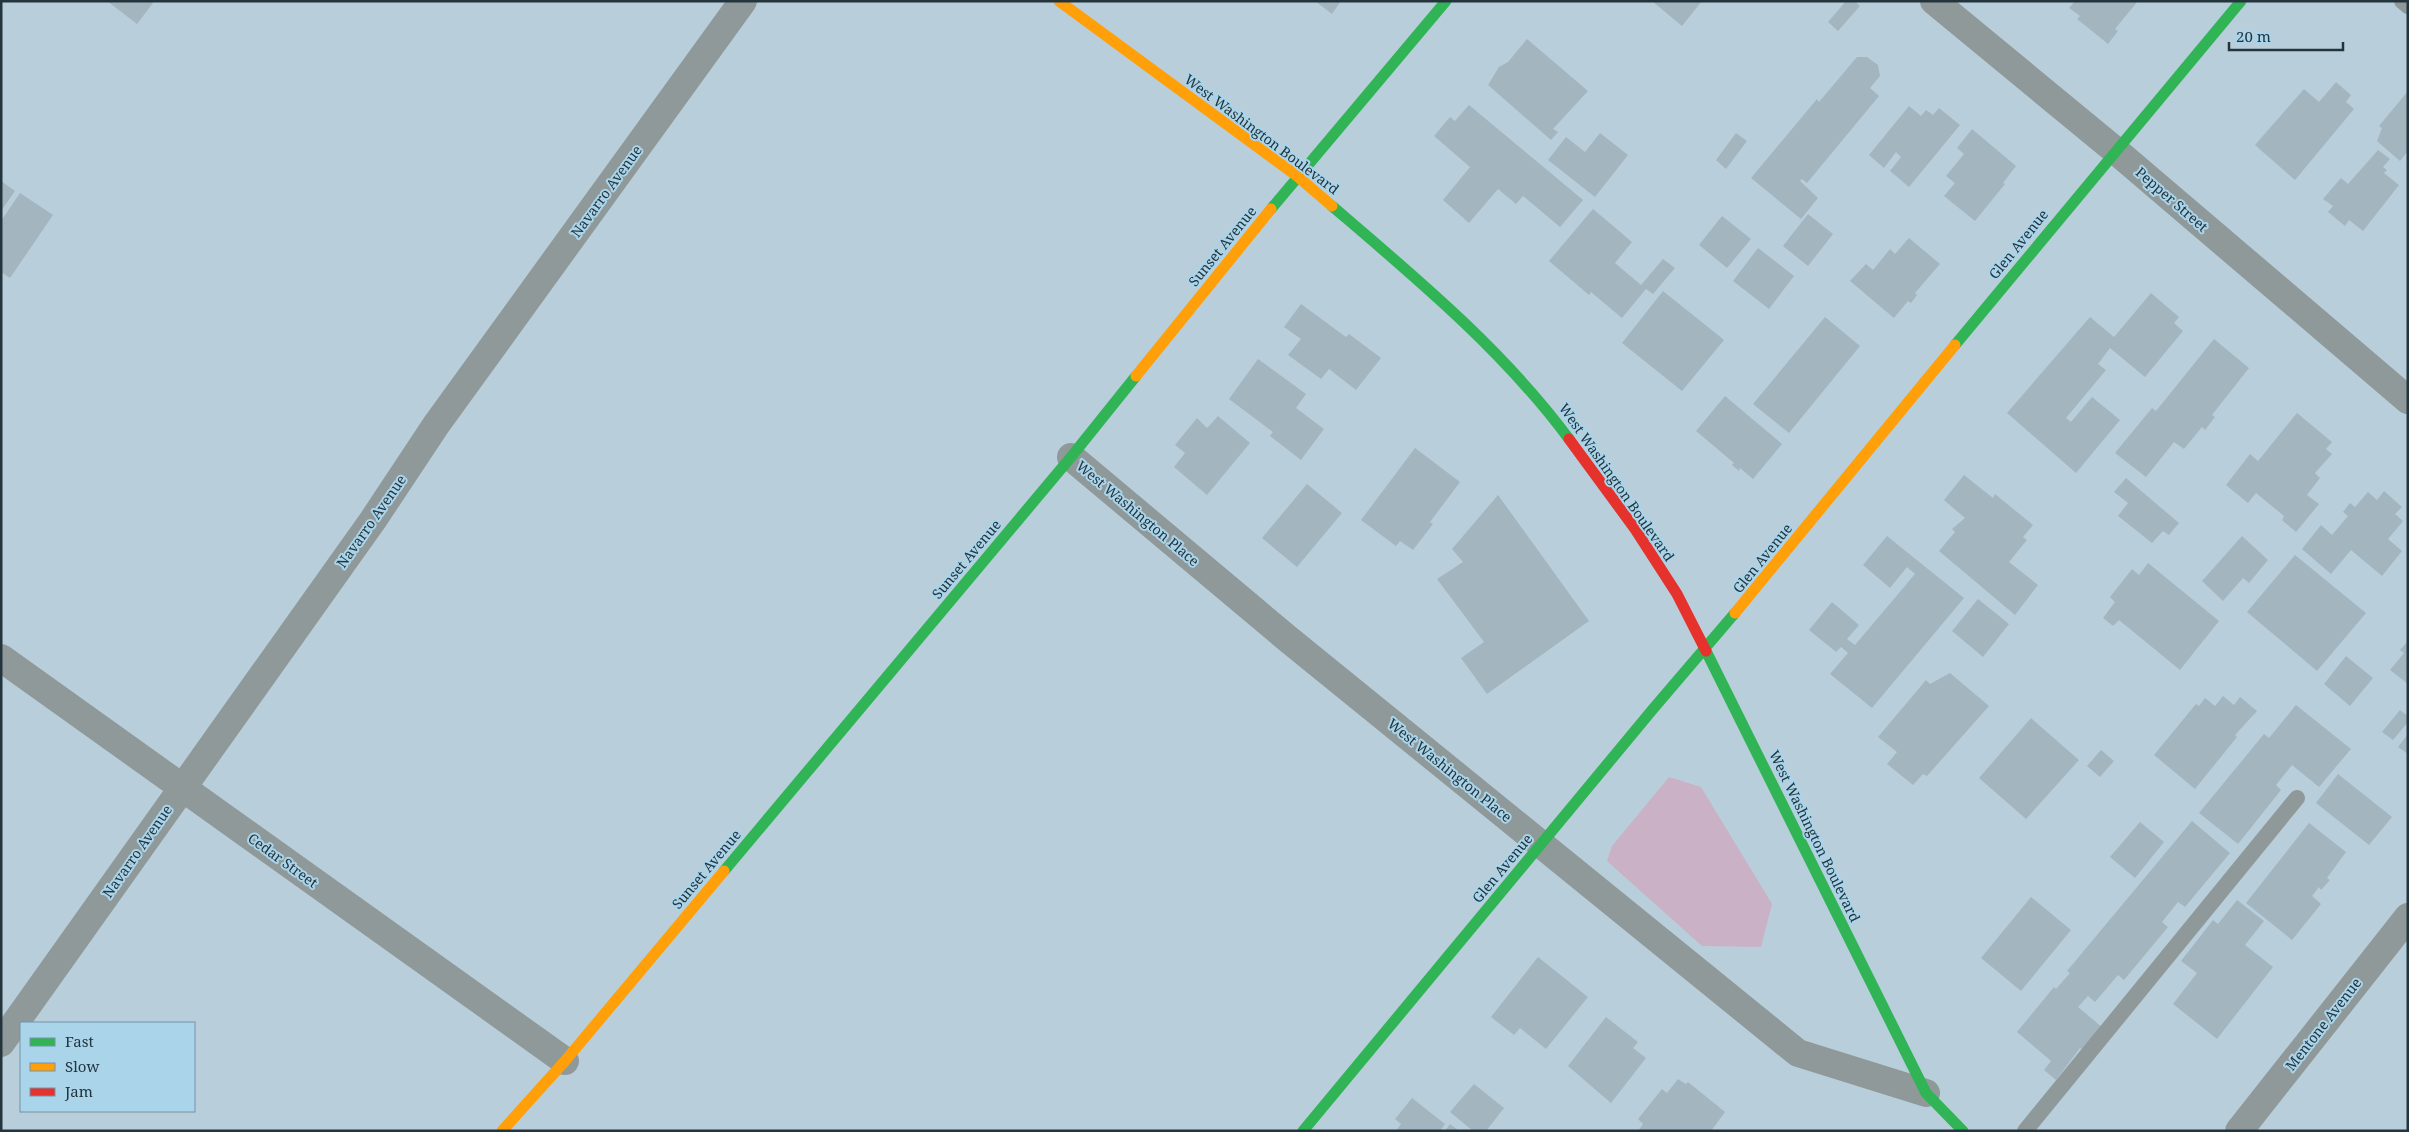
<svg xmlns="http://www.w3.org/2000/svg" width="2409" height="1132" viewBox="0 0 2409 1132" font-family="'Noto Serif',serif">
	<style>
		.green { fill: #cab1c6 }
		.building { fill: #a3b5be }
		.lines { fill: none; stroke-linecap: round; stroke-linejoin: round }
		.lane { stroke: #909999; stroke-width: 16 }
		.street { stroke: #909999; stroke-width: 28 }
		.fast { stroke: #30b455; stroke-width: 11 }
		.slow { stroke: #ff9f0a; stroke-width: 11 }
		.jam { stroke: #e5322d; stroke-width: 11 }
		.labels { text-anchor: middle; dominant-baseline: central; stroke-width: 4; stroke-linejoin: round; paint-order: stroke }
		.street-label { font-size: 14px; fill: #23343d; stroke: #a9d4ea }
	</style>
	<rect width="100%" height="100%" fill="#b8cfdb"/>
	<!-- green -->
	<path class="green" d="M 1669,777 L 1701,787 L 1772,904 L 1761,947 L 1702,946 L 1607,861 L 1612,846 Z"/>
	<!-- building -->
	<path class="building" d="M 107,1 L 151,1 L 153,3 L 137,24 Z
		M 1315,1 L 1341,1 L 1332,14 Z
		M 1652,1 L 1702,1 L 1682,26 Z
		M 1846,1 L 1855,1 L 1860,6 L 1838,31 L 1828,22 Z
		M 2075,1 L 2138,1 L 2115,29 L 2118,31 L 2108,44 L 2077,19 L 2080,16 L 2069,8 Z
		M 1527,39 L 1588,91 L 1553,129 L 1558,132 L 1551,140 L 1488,85 L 1499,67 L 1508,62 Z
		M 1857,57 L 1867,57 L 1878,65 L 1880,76 L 1870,88 L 1879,96 L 1807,183 L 1802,179 L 1800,181 L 1818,198 L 1801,219 L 1751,178 L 1817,99 L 1819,102 Z
		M 2336,82 L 2351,95 L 2346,102 L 2354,109 L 2295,180 L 2255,145 L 2304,89 L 2319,102 Z
		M 2408,91 L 2408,151 L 2400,161 L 2377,141 L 2382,128 L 2379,126 Z
		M 1469,105 L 1583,200 L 1560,227 L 1523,196 L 1516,204 L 1498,189 L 1469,223 L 1443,200 L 1470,167 L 1434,136 L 1450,117 L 1455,121 Z
		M 1909,106 L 1921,116 L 1926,110 L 1933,115 L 1939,108 L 1960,125 L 1909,187 L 1890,171 L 1901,157 L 1896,152 L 1884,168 L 1869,155 Z
		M 1972,129 L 2016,166 L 2003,183 L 2005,184 L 1975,221 L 1944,196 L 1955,183 L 1946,176 L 1964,154 L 1957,148 Z
		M 1600,133 L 1628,155 L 1595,197 L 1548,160 L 1566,137 L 1585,152 Z
		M 1736,133 L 1747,141 L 1726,169 L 1716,160 Z
		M 2378,150 L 2390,159 L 2383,167 L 2387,170 L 2384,173 L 2399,185 L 2363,231 L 2349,220 L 2345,226 L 2328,212 L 2333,206 L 2323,199 L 2341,178 L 2348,184 Z
		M 1,181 L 15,191 L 1,211 Z
		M 20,193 L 53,215 L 10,278 L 1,272 L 1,221 Z
		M 1593,209 L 1632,242 L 1615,263 L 1641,285 L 1663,259 L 1675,268 L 1653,294 L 1646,289 L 1622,318 L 1591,292 L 1589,295 L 1549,261 Z
		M 1808,214 L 1833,234 L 1808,266 L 1783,246 Z
		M 1722,216 L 1751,239 L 1727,268 L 1699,245 Z
		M 1909,238 L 1940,264 L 1915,293 L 1917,295 L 1911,303 L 1908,301 L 1894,318 L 1850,281 L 1866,264 L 1873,270 L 1890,249 L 1895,254 Z
		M 1758,248 L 1794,276 L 1769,309 L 1733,281 Z
		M 1663,291 L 1724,340 L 1682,391 L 1622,343 Z
		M 2151,293 L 2179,317 L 2174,323 L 2183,331 L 2145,377 L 2110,348 L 2098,364 L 2106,370 L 2066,418 L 2071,422 L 2092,397 L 2120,420 L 2076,473 L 2007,413 L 2090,317 L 2114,337 Z
		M 1301,304 L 1346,337 L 1349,334 L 1381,358 L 1356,390 L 1329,369 L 1321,379 L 1288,355 L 1301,339 L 1284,327 Z
		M 1825,317 L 1860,346 L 1789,433 L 1753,404 Z
		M 2214,339 L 2249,368 L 2212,415 L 2215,417 L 2205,430 L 2202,427 L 2184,449 L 2174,442 L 2146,477 L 2115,453 L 2152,408 L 2156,411 Z
		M 1258,359 L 1306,394 L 1296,408 L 1324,429 L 1301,460 L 1270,436 L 1273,432 L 1229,399 Z
		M 1725,396 L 1782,444 L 1753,479 L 1740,468 L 1739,471 L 1732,465 L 1734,463 L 1696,431 Z
		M 2297,413 L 2332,442 L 2326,449 L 2332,454 L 2315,473 L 2320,478 L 2307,495 L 2319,504 L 2296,532 L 2282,520 L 2284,516 L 2256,493 L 2248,503 L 2226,485 L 2250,454 L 2258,461 Z
		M 1218,416 L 1250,443 L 1207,495 L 1174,467 L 1185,453 L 1175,445 L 1197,418 L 1207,428 Z
		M 1415,448 L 1460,482 L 1430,522 L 1433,524 L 1413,550 L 1400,541 L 1396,546 L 1361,520 Z
		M 1964,475 L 1993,498 L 1995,494 L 2033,525 L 2023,537 L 2027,540 L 2009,562 L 2038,585 L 2015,615 L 1939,551 L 1955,532 L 1952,529 L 1965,518 L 1944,500 Z
		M 2126,478 L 2179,523 L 2169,535 L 2163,531 L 2152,543 L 2118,516 L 2128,503 L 2114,492 Z
		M 1307,484 L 1342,513 L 1297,567 L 1262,538 Z
		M 2384,491 L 2402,507 L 2395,514 L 2403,521 L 2388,539 L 2402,551 L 2382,576 L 2351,550 L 2331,574 L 2302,549 L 2321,525 L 2332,535 L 2348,516 L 2343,512 L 2350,503 L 2355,507 L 2368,492 L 2377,500 Z
		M 1498,495 L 1589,621 L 1487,694 L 1461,658 L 1484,642 L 1437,579 L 1463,562 L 1452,549 Z
		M 1887,536 L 1964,598 L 1872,708 L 1830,674 L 1848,653 L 1841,647 L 1836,652 L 1809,630 L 1832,602 L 1859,625 L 1847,639 L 1855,645 L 1915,574 L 1907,567 L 1890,588 L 1863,565 Z
		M 2242,536 L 2268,560 L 2249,583 L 2243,578 L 2223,601 L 2202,581 Z
		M 2295,555 L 2366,613 L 2317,671 L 2247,612 Z
		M 2148,563 L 2219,621 L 2180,670 L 2119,620 L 2113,626 L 2103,618 L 2115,602 L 2110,597 L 2132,569 L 2139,575 Z
		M 1978,599 L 2009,624 L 1983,657 L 1952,631 Z
		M 2408,641 L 2408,684 L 2390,670 L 2404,653 L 2400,650 Z
		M 2346,656 L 2373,678 L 2350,706 L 2324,684 Z
		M 1950,673 L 1989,706 L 1927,776 L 1923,774 L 1913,785 L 1887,764 L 1897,752 L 1878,737 L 1926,680 L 1930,684 Z
		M 2223,696 L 2234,705 L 2240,697 L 2257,711 L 2235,735 L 2237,737 L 2195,789 L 2154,755 L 2196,704 L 2199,706 L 2205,698 L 2215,706 Z
		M 2296,705 L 2351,749 L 2319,787 L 2292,765 L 2276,785 L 2281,790 L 2238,844 L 2199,813 L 2264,734 L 2269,738 Z
		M 2400,710 L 2408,716 L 2408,722 L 2393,740 L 2382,732 Z
		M 2031,718 L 2079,760 L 2026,819 L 1979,778 Z
		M 2408,734 L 2408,754 L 2398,747 Z
		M 2101,750 L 2114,761 L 2100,777 L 2087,766 Z
		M 2338,774 L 2392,817 L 2369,845 L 2316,803 Z
		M 2192,821 L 2230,853 L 2185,907 L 2178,902 L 2162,922 L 2168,927 L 2124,980 L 2118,975 L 2095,1002 L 2088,996 L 2078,1007 L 2103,1028 L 2084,1051 L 2080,1048 L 2056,1080 L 2044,1070 L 2051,1061 L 2017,1032 L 2054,987 L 2056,989 L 2070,973 L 2067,971 Z
		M 2140,822 L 2164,842 L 2135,878 L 2110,857 Z
		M 2309,823 L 2346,852 L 2327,878 L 2330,880 L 2321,890 L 2319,887 L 2312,896 L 2321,904 L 2292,940 L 2246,903 Z
		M 2031,897 L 2071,930 L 2021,991 L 1981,958 Z
		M 2237,900 L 2264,921 L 2245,945 L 2273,967 L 2217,1039 L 2173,1004 L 2197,973 L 2181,961 L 2213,920 L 2218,924 Z
		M 1538,957 L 1588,997 L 1546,1049 L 1520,1028 L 1514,1035 L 1491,1017 Z
		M 1606,1017 L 1638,1042 L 1633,1048 L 1646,1058 L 1611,1103 L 1568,1066 Z
		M 1678,1079 L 1686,1084 L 1688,1082 L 1725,1112 L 1711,1131 L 1638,1131 L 1643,1124 L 1638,1119 L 1662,1089 L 1667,1093 Z
		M 1474,1084 L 1504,1108 L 1486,1131 L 1473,1131 L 1450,1112 Z
		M 1412,1098 L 1445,1124 L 1440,1131 L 1396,1131 L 1401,1124 L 1395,1119 Z
		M 1450,1124 L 1459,1131 L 1445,1131 Z"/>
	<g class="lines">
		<!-- lane -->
		<path class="lane" d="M 2402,1 L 2408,6
			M 2025,1131 L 2297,798"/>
		<!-- street -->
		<path class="street" d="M 1934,1 L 2116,151 L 2408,400
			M 1071,457 L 1288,639 L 1798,1053 L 1926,1093
			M 1,658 L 565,1061
			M 1,1043 L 373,520 L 436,425 L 743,1
			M 2239,1131 L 2408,917"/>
		<!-- fast -->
		<path class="fast" d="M 1332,206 C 1415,277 1504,351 1569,439
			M 1271,209 L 1446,1
			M 1955,345 L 2241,1
			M 1706,651 L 1926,1093 L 1963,1131
			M 724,871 L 1071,457 L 1136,376
			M 1303,1131 L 1653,709 L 1735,613"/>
		<!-- slow -->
		<path class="slow" d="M 1059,1 L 1297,176 L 1332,206
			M 1136,376 L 1271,209
			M 1735,613 L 1955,345
			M 502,1131 L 565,1061 L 724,871"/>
		<!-- jam -->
		<path class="jam" d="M 1569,439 L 1635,529 L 1677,594 L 1706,651"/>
	</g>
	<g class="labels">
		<!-- street labels -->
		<g class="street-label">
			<text transform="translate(1262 134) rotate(37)">West Washington Boulevard</text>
			<text transform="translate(606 191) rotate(-54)">Navarro Avenue</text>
			<text transform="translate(2172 199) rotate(41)">Pepper Street</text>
			<text transform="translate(2018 244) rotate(-51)">Glen Avenue</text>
			<text transform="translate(1222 246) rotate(-51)">Sunset Avenue</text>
			<text transform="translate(1617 482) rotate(55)">West Washington Boulevard</text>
			<text transform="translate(1138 513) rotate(40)">West Washington Place</text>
			<text transform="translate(371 521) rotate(-55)">Navarro Avenue</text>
			<text transform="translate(1762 558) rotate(-51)">Glen Avenue</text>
			<text transform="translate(966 559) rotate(-50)">Sunset Avenue</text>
			<text transform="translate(1450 770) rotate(39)">West Washington Place</text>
			<text transform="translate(1815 836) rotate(64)">West Washington Boulevard</text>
			<text transform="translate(137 851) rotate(-55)">Navarro Avenue</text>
			<text transform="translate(283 860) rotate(36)">Cedar Street</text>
			<text transform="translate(1502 868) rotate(-50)">Glen Avenue</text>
			<text transform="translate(706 869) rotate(-50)">Sunset Avenue</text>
			<text transform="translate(2323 1024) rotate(-52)">Mentone Avenue</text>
		</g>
	</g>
	<!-- border -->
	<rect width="2409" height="1132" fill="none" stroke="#23343d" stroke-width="5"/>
	<!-- legend -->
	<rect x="20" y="1022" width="175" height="90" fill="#a9d4ea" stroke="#7394a5"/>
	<rect x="30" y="1038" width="25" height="8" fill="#30b455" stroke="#7394a5"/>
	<text x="65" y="1047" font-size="15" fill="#23343d">Fast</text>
	<rect x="30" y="1063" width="25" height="8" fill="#ff9f0a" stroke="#7394a5"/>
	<text x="65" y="1072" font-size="15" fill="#23343d">Slow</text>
	<rect x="30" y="1088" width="25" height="8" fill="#e5322d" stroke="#7394a5"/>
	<text x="65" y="1097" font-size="15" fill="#23343d">Jam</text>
	<!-- scale -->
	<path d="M2229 42v8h114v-8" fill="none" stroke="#23343d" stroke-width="2.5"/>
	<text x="2236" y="42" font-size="15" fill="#23343d" stroke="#a9d4ea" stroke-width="4" paint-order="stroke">20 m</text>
</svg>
